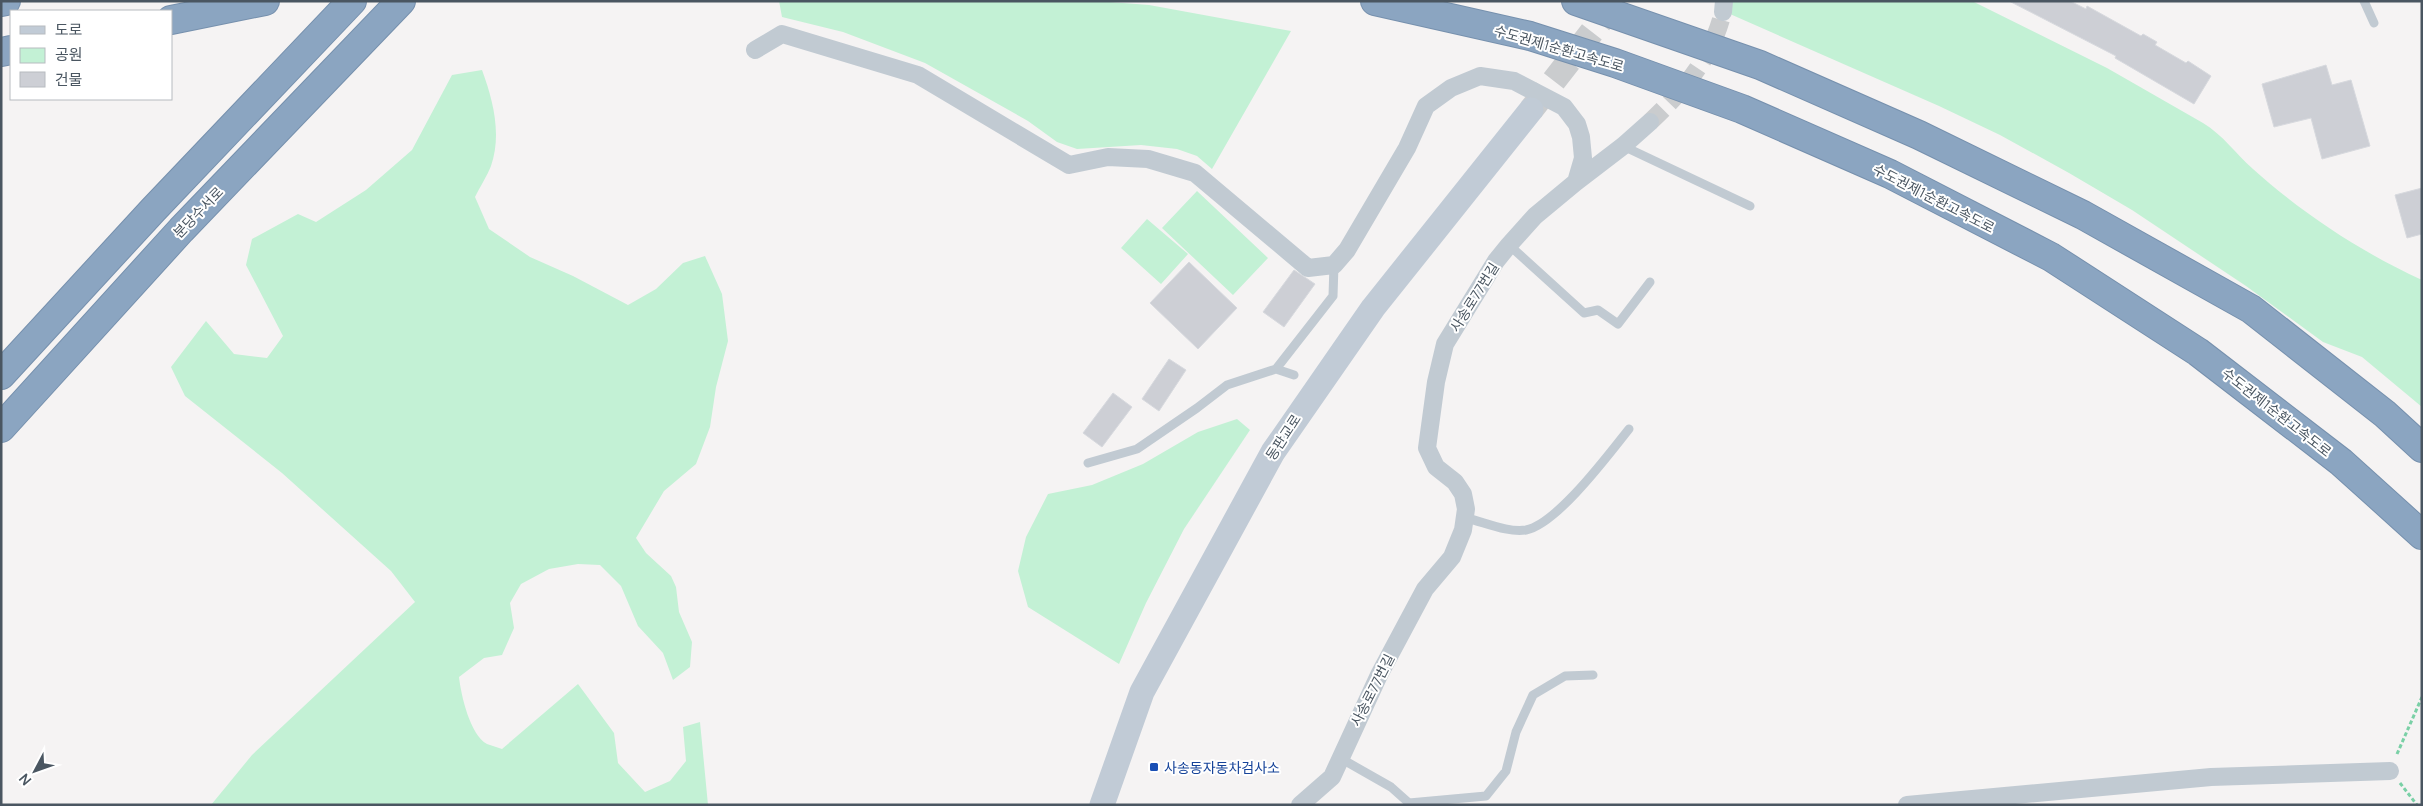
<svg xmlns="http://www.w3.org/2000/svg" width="2423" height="806" viewBox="0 0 2423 806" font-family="Manrope,'Noto Sans KR',sans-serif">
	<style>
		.green { fill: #c3f1d5 }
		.building { fill: #cdcfd5; stroke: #d7d9de }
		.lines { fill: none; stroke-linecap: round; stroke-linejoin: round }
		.street-tunnel { stroke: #caccce; stroke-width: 18; stroke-dasharray: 18 9; stroke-linecap: butt }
		.secondary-tunnel { stroke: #caccce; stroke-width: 25; stroke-dasharray: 25 12; stroke-linecap: butt }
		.highway-casing { stroke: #7690ad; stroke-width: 30 }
		.path { stroke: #7ad0a6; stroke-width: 3; stroke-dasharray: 4 2.5; stroke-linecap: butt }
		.lane { stroke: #c1cad2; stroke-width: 9 }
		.street { stroke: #c1cad2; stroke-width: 18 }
		.secondary { stroke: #c1cbd6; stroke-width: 25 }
		.highway { stroke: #8ba5c1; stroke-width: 28 }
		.transit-dot { fill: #1a4fb4; stroke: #fff; stroke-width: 2 }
		.labels { text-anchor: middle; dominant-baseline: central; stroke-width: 4; stroke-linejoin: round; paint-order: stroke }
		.street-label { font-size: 14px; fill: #4a5661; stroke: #fff }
		.transit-label { font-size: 14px; fill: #164399; stroke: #fff; text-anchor: start }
	</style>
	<rect width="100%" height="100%" fill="#f5f3f3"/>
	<!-- green -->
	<path class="green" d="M 779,1 L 1097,1 L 1149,5 L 1291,31 L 1212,169 L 1197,156 L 1177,149 L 1141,145 L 1077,149 L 1057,142 L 1028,121 L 925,63 L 843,32 L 782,17 Z
		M 1731,1 L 1972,1 L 2107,68 L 2203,123 C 2223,135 2236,154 2253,169 C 2303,214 2361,252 2422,280 L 2422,407 L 2362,357 L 2323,342 L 2246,286 L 2132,210 L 2069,173 L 2000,135 L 1939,106 L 1730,14 Z
		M 482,70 C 493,100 502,134 491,166 C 487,176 480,187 475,197 L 489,229 L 530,257 L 573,276 L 628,305 L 656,289 L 683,263 L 705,256 L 722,294 L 728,341 L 716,387 L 710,427 L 696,464 L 664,491 L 636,538 L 646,553 L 671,576 L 676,587 L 679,612 L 692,642 L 690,667 L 673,680 L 663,653 L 638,626 L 621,586 L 600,565 L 578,564 L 549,569 L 521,584 L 510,603 L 514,628 L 502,655 L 484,658 L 459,677 C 461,695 470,735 487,744 C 492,746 497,747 502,749 L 578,684 L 614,733 L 618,763 L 645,792 L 670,781 L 686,761 L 683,727 L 700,722 L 708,805 L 211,805 L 252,755 L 415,602 L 391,571 L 282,473 L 185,396 L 171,367 L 206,321 L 234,354 L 267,358 L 283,336 L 246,265 L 252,239 L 298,214 L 316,222 L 366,190 L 412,150 L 452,75 Z
		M 1197,191 L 1268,258 L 1233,295 L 1162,228 Z
		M 1147,219 L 1188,254 L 1161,284 L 1121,248 Z
		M 1237,419 L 1250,430 L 1184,529 L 1146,603 L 1119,664 L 1028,607 L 1018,571 L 1026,537 L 1048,494 L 1092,485 L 1143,464 L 1198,432 Z"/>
	<!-- building -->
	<path class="building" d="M 2009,1 L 2070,1 L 2086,9 L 2087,6 L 2141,36 L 2143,34 L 2157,42 L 2155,45 L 2186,63 L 2188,61 L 2211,76 L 2194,104 L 2115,58 L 2116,56 Z
		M 2326,65 L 2332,85 L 2351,80 L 2370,146 L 2322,159 L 2311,118 L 2274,127 L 2262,84 Z
		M 2422,188 L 2422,234 L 2407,238 L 2395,195 Z
		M 1189,262 L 1237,308 L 1198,349 L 1150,303 Z
		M 1294,270 L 1315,284 L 1284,327 L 1263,312 Z
		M 1169,359 L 1186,370 L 1159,411 L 1142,399 Z
		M 1113,393 L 1132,407 L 1102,447 L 1083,433 Z"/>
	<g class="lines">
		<!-- street-tunnel -->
		<path class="street-tunnel" d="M 1650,122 C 1683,91 1712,58 1723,12"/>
		<!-- secondary-tunnel -->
		<path class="secondary-tunnel" d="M 1531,110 L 1616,1"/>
		<!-- highway casing -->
		<g class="highway-casing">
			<path id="highway" d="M 1375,1 L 1530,36 L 1615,63 L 1742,109 L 1890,174 L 2051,257 L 2198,352 L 2341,462 L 2422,535
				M 1576,1 L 1760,65 L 1919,135 L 2083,215 L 2251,309 L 2385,414 L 2422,448
				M 1,2 L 6,1
				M 171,20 L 265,1
				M 1,52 L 11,50
				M 1,375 L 153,210 L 352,1
				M 1,428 L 181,230 L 401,1"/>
		</g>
		<!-- path -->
		<path class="path" d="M 2397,754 L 2422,697
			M 2400,783 L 2417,805"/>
		<!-- lane -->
		<path class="lane" d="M 2364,1 L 2374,23
			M 1623,146 L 1750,206
			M 1509,245 L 1584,313 L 1598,310 L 1618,324 L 1650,282
			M 1276,369 L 1294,375
			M 1088,463 L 1137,449 L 1197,408 L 1227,385 L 1276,369 L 1333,296 L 1334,265
			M 1466,518 C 1484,522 1508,533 1526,530 C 1557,524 1609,454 1629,429
			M 1340,758 L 1391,787 L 1409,803 L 1486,796 L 1506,771 L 1516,732 L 1533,695 L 1565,676 L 1593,675"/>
		<!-- street -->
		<path class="street" d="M 1723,12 L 1724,1
			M 755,50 L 782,34 L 918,75 L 1069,165 L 1108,157 L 1148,159 L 1195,173 L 1308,268 L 1334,265 L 1347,250 L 1407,148 L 1426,106 L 1451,88 L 1480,76 L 1514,81 L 1564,107 L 1577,124 L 1581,137 L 1583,158 L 1576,182 L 1535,216 L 1509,245 L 1496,261 L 1445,344 L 1436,382 L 1427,448 L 1436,467 L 1455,482 L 1463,494 L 1466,509 L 1463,530 L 1452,557 L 1425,589 L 1379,675 L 1332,777 L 1300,805
			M 1576,182 L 1623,146 L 1650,122
			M 1907,805 L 2211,777 L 2390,771"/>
		<!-- secondary -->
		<path class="secondary" d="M 1102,805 L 1142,692 L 1273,452 L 1373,308 L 1531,110"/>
		<!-- highway -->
		<use href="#highway" class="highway"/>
	</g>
	<!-- markers -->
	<rect class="transit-dot" x="1149" y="762" width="10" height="10" rx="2.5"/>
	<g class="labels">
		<!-- street labels -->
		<g class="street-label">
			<text transform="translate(1559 48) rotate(16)">수도권제1순환고속도로</text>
			<text transform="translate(1934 198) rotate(27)">수도권제1순환고속도로</text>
			<text transform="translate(198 212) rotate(-46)">분당수서로</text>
			<text transform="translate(1474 297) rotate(-58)">사송로77번길</text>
			<text transform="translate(2277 412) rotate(38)">수도권제1순환고속도로</text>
			<text transform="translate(1283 437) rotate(-57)">동판교로</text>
			<text transform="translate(1372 690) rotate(-63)">사송로77번길</text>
		</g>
		<!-- transit labels -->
		<g class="transit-label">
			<text x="1164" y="767">사송동자동차검사소</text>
		</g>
	</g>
	<!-- border -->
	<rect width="2423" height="806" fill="none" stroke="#4a5661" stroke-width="5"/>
	<!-- legend -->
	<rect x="10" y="10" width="162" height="90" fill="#ffffff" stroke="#b7bbc0"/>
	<rect x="20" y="26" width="25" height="8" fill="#c1cbd6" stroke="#b7bbc0"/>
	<text x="55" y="35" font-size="15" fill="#4a5661">도로</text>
	<rect x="20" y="48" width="25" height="15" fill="#c3f1d5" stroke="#b7bbc0"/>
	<text x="55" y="60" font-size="15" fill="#4a5661">공원</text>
	<rect x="20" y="72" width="25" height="15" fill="#cdcfd5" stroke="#b7bbc0"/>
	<text x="55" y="85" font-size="15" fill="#4a5661">건물</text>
	<!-- north arrow -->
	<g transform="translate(35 771) rotate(229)" stroke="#ffffff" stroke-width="4" paint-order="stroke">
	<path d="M0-4L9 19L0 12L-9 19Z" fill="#4a5661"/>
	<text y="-8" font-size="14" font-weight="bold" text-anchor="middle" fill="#4a5661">N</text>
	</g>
</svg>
